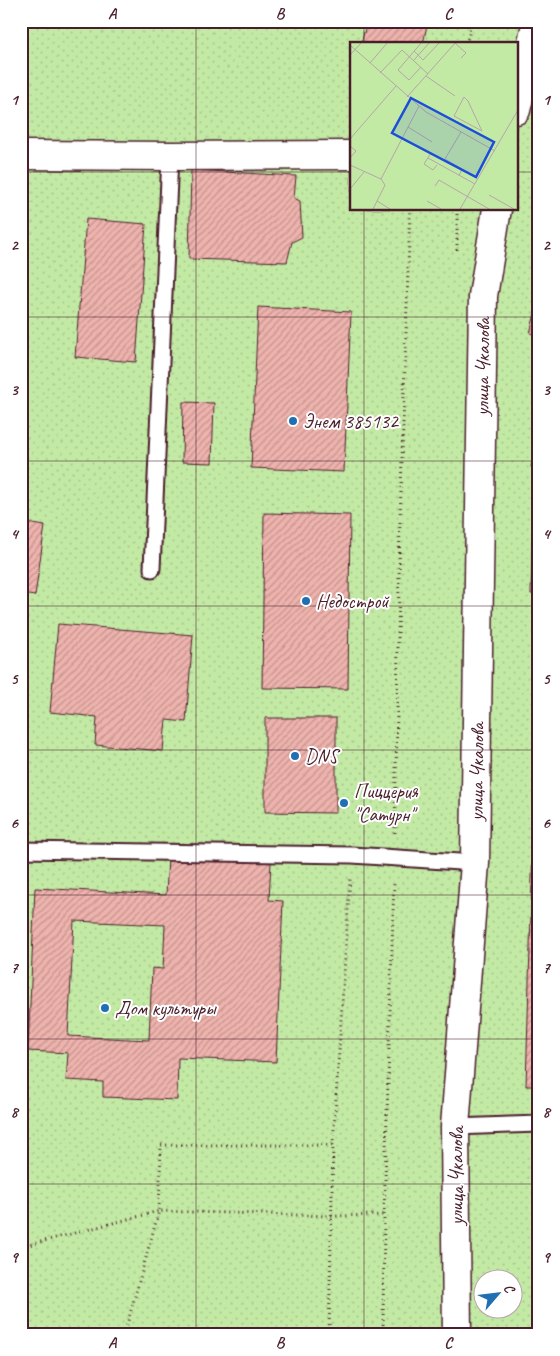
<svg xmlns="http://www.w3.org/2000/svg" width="560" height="1356" viewBox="0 0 560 1356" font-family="Caveat,sans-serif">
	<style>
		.garden { fill: url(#garden-dots); stroke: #868468; fill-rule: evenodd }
		.building { fill: url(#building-hatch); stroke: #4a1f2b; fill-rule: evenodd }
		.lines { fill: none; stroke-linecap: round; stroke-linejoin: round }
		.lane-casing { stroke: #4a1f2b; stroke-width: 19 }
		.street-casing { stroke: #4a1f2b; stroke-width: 31 }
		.path { stroke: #4a1f2b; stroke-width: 3; stroke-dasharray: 1 4; stroke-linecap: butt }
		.lane { stroke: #fff; stroke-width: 15 }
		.street { stroke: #fff; stroke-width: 28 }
		.grid { fill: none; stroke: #4a1f2b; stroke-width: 1; stroke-opacity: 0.55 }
		.poi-dot { fill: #1f6fb2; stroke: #fff; stroke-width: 2 }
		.labels { text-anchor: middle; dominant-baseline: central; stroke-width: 4; stroke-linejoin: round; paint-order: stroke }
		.street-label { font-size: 20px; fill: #4a1f2b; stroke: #fff }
		.poi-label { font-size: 20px; fill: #4a1f2b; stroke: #fff; text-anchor: start }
		.inset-road { fill: none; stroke: #b7a5aa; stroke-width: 1 }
		.view { fill: #1d4ed8; fill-opacity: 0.15; stroke: #1d4ed8; stroke-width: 2.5 }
		.inset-edge { fill: none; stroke: #4a1f2b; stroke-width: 2.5 }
		.neatline { fill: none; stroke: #4a1f2b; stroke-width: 2 }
		.grid-label { font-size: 16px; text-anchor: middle; font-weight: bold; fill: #4a1f2b }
	</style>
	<defs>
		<pattern id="garden-dots" width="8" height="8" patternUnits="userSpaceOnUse" patternTransform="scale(1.25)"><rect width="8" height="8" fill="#c3eaa5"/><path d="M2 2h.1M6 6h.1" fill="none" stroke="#a9c88e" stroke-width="1.8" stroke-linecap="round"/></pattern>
		<pattern id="building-hatch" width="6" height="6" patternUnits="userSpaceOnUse" patternTransform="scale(1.25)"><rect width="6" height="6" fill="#eeb3ad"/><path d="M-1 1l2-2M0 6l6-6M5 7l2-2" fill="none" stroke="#c3918d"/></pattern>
	</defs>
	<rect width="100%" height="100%" fill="#fff"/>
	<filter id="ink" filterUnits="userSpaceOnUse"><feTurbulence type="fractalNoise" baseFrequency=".02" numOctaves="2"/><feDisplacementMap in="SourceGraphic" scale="10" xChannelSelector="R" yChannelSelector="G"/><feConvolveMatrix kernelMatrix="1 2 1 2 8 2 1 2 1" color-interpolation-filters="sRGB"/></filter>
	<g filter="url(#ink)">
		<!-- garden -->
		<path class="garden" d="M 21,21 L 539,21 L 539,1335 L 21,1335 ZM 351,44 L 516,44 L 516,209 L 351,209 ZM 482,1278 L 512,1278 L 512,1308 L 482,1308 Z"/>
		<!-- building -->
		<path class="building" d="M 367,21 L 428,21 L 423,44 L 361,44 Z
			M 191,170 L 296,176 L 294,198 L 300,201 L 302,237 L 292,242 L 287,262 L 189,259 Z
			M 86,219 L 146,224 L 136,362 L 75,357 Z
			M 539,298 L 539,335 L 530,333 Z
			M 258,307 L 351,312 L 344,472 L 251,468 Z
			M 183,402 L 214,403 L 212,463 L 182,462 Z
			M 539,433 L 539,469 L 531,467 Z
			M 533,505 L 539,505 L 539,594 L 531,594 Z
			M 264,513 L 350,515 L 348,689 L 262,688 Z
			M 21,522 L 45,526 L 35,596 L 21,594 Z
			M 58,624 L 193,635 L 186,722 L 166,720 L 163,751 L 95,745 L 97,717 L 50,712 Z
			M 539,634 L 539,1086 L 526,1086 Z
			M 265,718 L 336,718 L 336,813 L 265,812 Z
			M 168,857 L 271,862 L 269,900 L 283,901 L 276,1062 L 178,1058 L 177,1100 L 103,1097 L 103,1082 L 66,1080 L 68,1053 L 28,1051 L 35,888 L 166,895 ZM 74,921 L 165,925 L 163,969 L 152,968 L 149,1040 L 68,1036 Z"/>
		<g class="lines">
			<!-- lane casing -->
			<g class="lane-casing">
				<path id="lane" d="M 152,569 L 170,156
					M 21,850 L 352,855 L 475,863
					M 455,1127 L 539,1124"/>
			</g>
			<!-- street casing -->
			<g class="street-casing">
				<g id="street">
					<path d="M 516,110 L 537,21"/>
					<path d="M 21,155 L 170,156 L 351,155"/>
					<path id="s1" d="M 457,1335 L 455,1127 L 475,863 L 483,296 L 497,209"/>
				</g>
			</g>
			<!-- path -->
			<path class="path" d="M 466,44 L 473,21
				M 457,209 L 457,251
				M 395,833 L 400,519 L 410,209
				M 21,1247 L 159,1211 L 331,1216 L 384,1215
				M 124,1335 L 159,1211 L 161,1145 L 333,1145
				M 329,1335 L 333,1145 L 350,878
				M 383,1335 L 384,1215 L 394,882"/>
			<!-- lane -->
			<use href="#lane" class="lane"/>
			<!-- street -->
			<use href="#street" class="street"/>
		</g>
	</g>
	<!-- grid -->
	<path class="grid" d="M 196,21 L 196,1335M 364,21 L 364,44M 21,172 L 351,172M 516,172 L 539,172M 364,209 L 364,1335M 21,317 L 539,317M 21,461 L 539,461M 21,606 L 539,606M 21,750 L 539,750M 21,895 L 539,895M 21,1039 L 539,1039M 21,1184 L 539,1184"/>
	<!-- markers -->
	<g class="poi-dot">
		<circle cx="293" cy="421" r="5"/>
		<circle cx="306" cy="601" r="5"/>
		<circle cx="295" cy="756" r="5"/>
		<circle cx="344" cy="803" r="5"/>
		<circle cx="105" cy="1008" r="5"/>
	</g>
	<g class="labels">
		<!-- street labels -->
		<g class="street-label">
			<text stroke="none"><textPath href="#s1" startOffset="969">улица Чкалова</textPath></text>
			<text stroke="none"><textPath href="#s1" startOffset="564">улица Чкалова</textPath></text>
			<text transform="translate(456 1176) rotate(-90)">улица Чкалова</text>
		</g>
		<!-- poi labels -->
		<g class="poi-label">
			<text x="303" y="421">Энем 385132</text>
			<text x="316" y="601">Недострой</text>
			<text x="305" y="756">DNS</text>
			<text x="354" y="791">Пиццерия<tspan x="354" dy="23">"Сатурн"</tspan></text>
			<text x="115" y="1008">Дом культуры</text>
		</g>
	</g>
	<!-- overview -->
	<g transform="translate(350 42)">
		<rect width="168" height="168" fill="#fff"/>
		<path d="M 0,0 L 167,0 L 167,167 L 0,167 Z" fill="#c3eaa5"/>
		<path class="inset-road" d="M 105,1 L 116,11 L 111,16M 0,3 L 76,70 L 145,109M 64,9 L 73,18 L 90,0M 0,13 L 12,0M 64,18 L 80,0M 20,21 L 38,0M 71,25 L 59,38 L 48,28 L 72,0M 30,31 L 52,8 L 78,32M 76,34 L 105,54M 57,55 L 106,0M 114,55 L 118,59 L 132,89 L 104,74 ZM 58,85 L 82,100M 0,97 L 46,44M 0,104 L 6,109 L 0,116M 81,111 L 74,122 L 83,128 L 87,123M 78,116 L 125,142M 0,123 L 31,137M 109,134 L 112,127 L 95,117 L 111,90M 85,144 L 89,138 L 139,167M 0,147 L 14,130M 139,153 L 164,167M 27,159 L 40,167M 77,159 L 91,167M 23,167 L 35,143 L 31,137 L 69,64M 110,167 L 168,68"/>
		<path class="view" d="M 61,56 L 144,100 L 126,135 L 42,91 Z"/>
		<rect width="168" height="168" class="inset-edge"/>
	</g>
	<!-- margin -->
	<rect width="560" height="1356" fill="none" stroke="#fff" stroke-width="55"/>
	<!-- north arrow -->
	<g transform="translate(498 1294) rotate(62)"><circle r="24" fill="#ffffff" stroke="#b7a5aa"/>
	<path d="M0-4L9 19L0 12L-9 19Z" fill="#1f6fb2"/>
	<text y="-8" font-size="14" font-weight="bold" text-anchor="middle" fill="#4a1f2b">С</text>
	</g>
	<rect x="28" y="28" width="504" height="1300" class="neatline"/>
	<g class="grid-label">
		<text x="112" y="19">A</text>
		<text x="280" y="19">B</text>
		<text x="448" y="19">C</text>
		<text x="14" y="105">1</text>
		<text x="546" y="105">1</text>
		<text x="14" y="250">2</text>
		<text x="546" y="250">2</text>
		<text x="14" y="395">3</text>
		<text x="546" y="395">3</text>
		<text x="14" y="539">4</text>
		<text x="546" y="539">4</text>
		<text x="14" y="684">5</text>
		<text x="546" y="684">5</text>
		<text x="14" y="828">6</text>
		<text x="546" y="828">6</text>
		<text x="14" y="973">7</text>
		<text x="546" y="973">7</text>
		<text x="14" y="1117">8</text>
		<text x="546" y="1117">8</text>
		<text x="14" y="1262">9</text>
		<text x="546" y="1262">9</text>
		<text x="112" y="1348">A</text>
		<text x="280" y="1348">B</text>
		<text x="448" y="1348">C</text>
	</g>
</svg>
